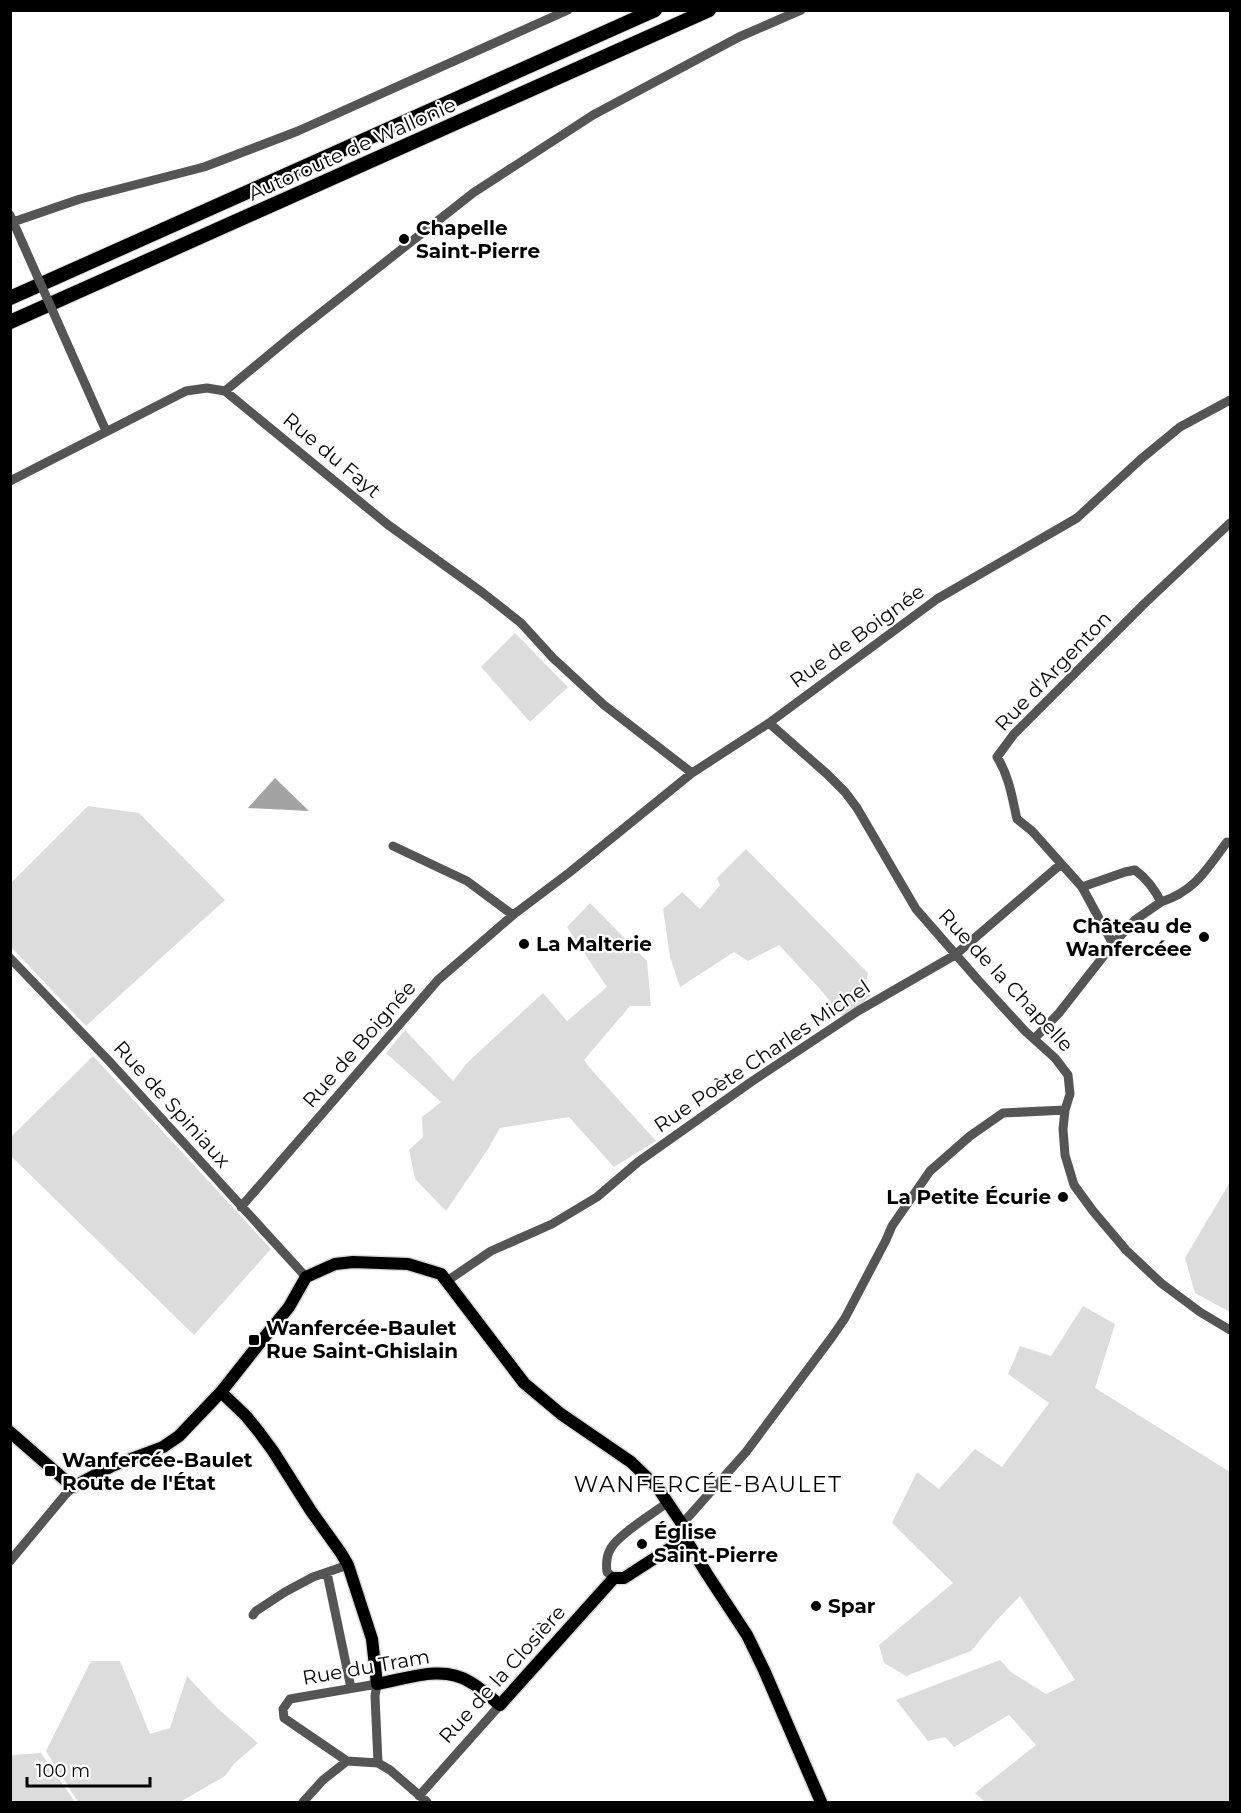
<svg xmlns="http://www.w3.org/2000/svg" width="1241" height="1813" viewBox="0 0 1241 1813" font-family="Montserrat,sans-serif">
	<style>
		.green { fill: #dcdcdc }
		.water { fill: #a3a3a3 }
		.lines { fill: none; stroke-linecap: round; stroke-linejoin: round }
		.major-casing { stroke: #dbdbdb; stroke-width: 15 }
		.highway-casing { stroke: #dbdbdb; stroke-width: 16 }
		.minor { stroke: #555; stroke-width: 9 }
		.major { stroke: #000; stroke-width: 12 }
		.highway { stroke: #000; stroke-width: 14 }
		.minor-bridge { stroke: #555; stroke-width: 9 }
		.poi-dot { fill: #000; stroke: #fff; stroke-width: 2 }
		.labels { text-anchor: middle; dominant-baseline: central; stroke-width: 4.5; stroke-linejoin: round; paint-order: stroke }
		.street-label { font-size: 20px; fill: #000; stroke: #fff }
		.poi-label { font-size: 20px; font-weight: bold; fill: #000; stroke: #fff; text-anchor: start }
		.quarter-label { font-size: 22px; letter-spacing: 1.5px; fill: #000; stroke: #fff }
	</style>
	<rect width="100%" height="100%" fill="#fff"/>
	<!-- green -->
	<path class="green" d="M 515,633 L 568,687 L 530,722 L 481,667 Z
		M 88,806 L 139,813 L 225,900 L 86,1026 L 11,947 L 10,884 Z
		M 746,849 L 868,973 L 865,990 L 870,996 L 845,1019 L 819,988 L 779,945 L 748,961 L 734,952 L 680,987 L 670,957 L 663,909 L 682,892 L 700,909 L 720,885 L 717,878 Z
		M 590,903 L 647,961 L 651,1006 L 630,1006 L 584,1060 L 589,1067 L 656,1141 L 614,1167 L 569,1117 L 500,1128 L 488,1149 L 446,1211 L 415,1179 L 409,1150 L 423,1137 L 422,1117 L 441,1102 L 386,1053 L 405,1030 L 453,1081 L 468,1062 L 543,993 L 567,1021 L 607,987 L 567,927 Z
		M 93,1056 L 271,1249 L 194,1335 L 11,1156 L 11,1137 Z
		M 1230,1182 L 1230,1312 L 1195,1293 L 1185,1258 Z
		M 1083,1306 L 1115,1324 L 1095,1388 L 1230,1472 L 1230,1802 L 985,1802 L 975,1793 L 1036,1745 L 1009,1715 L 954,1747 L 945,1737 L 928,1741 L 896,1700 L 1000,1660 L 1011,1672 L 1046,1694 L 1075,1680 L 1020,1596 L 996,1621 L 971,1651 L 906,1676 L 884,1663 L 879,1645 L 953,1583 L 892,1523 L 917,1472 L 939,1489 L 975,1449 L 1002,1467 L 1049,1403 L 1008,1374 L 1020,1346 L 1051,1356 Z
		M 91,1661 L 120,1661 L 150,1734 L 170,1728 L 187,1676 L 217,1708 L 258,1743 L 234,1764 L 225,1776 L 180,1802 L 78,1802 L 46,1751 Z
		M 41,1753 L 75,1802 L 11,1802 L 11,1754 L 13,1755 Z"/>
	<!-- water -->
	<path class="water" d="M 275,778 L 309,811 L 248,808 Z"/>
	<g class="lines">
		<!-- major casing -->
		<g class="major-casing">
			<path id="major" d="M 221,1392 L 246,1416 L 259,1432 L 273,1451 L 311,1511 L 341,1553 L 348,1565 L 372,1639 L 377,1684 C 406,1679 443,1664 470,1682 C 481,1688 490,1697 500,1705 L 614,1578 L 624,1578 L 669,1549 L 688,1543
				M 10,1432 L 73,1487 L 112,1466 L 163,1447 L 179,1436 L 221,1392 L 259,1344 L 289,1307 L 306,1277 L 335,1264 L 353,1262 L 408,1264 L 441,1274 L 524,1383 L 561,1414 L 631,1462 L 658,1488 L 682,1524 L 688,1543 L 707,1574 L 747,1635 L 764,1670 L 821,1802"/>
		</g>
		<!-- highway casing -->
		<g class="highway-casing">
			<path id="highway" d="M 10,298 L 655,10
				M 10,322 L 709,10"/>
		</g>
		<!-- minor -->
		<path class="minor" d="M 10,215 L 23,244
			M 13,222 L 80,199 L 204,167 L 298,131 L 568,10
			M 70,350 L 106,431
			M 225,391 L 294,334 L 473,193 L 593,115 L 739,37 L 801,10
			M 10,481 L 186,391 L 207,388 L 225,391 L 387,524 L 483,593 L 521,623 L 553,658 L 604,705 L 692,773
			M 769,723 L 827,774 L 845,792 L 857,808 L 916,909 L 978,980 L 1025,1031 L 1055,1058 L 1068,1075 L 1070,1094 L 1065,1110 L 1063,1129 L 1065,1155 L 1074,1185 L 1093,1211 L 1126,1250 L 1161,1283 L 1200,1312 L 1230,1330
			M 393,846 L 467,881 L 513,915
			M 1082,887 L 1125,872 L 1135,870 C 1146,878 1155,890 1161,902 L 1135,920 L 1113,944
			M 1161,902 C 1195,891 1206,870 1227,842
			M 10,958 L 109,1061 L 306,1277
			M 1034,1039 L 1059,1013 L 1113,944 L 1082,887 L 1032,831 L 1017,819 C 1012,797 1009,776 997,757 L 1014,734 L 1144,604 L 1230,523
			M 241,1207 L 438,980 L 513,915 L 570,872 L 692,773 L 769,723 L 937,599 L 1077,518 L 1141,459 L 1180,427 L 1230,400
			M 447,1281 L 491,1251 L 552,1224 L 597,1197 L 638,1162 L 751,1082 L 858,1011 L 955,955 L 1061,864
			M 682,1524 L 746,1452 L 832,1337 L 845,1318 L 886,1240 L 892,1226 L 930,1171 L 970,1136 L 1003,1113 L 1065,1110
			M 10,1561 L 65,1495 L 73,1487
			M 327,1573 L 351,1688
			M 614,1578 L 607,1572 C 606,1564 606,1556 611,1548 C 619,1534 654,1513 668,1502
			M 253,1615 L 256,1611 L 285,1592 L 313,1577 L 348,1565
			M 347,1761 L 284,1718 L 283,1709 L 290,1699 L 377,1684 L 375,1696 L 378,1763
			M 419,1796 L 500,1705
			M 303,1802 L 323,1780 L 347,1761 L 378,1763 L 390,1770 L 427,1802"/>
		<!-- major -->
		<use href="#major" class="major"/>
		<!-- highway -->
		<use href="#highway" class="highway"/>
		<!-- minor-bridge -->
		<path class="minor-bridge" d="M 23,244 L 70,350"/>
	</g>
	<!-- markers -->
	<g class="poi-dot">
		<circle cx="404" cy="239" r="6"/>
		<circle cx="1204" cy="937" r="6"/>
		<circle cx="524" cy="944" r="6"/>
		<circle cx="1063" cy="1197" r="6"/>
		<rect x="248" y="1334" width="12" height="12" rx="3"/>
		<rect x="44" y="1465" width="12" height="12" rx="3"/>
		<circle cx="642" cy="1544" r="6"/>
		<circle cx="816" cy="1606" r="6"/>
	</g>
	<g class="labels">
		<!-- street labels -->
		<g class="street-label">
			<text transform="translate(352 149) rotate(-24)">Autoroute de Wallonie</text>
			<text transform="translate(332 455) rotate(40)">Rue du Fayt</text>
			<text transform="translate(857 636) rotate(-36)">Rue de Boignée</text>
			<text transform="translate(1053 671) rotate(-46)">Rue d'Argenton</text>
			<text transform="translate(1006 980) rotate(47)">Rue de la Chapelle</text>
			<text transform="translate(359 1044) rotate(-49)">Rue de Boignée</text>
			<text transform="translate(762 1056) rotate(-34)">Rue Poète Charles Michel</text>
			<text transform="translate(172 1104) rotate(48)">Rue de Spiniaux</text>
			<text transform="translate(366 1667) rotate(-10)">Rue du Tram</text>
			<text transform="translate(502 1674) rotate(-48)">Rue de la Closière</text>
		</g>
		<!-- poi labels -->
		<g class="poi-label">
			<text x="416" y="228">Chapelle<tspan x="416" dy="23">Saint-Pierre</tspan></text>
			<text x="1192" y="926" text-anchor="end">Château de<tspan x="1192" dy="23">Wanfercéee</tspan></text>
			<text x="536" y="944">La Malterie</text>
			<text x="1051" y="1197" text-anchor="end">La Petite Écurie</text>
			<text x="266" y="1328">Wanfercée-Baulet<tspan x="266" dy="23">Rue Saint-Ghislain</tspan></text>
			<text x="62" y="1460">Wanfercée-Baulet<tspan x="62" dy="23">Route de l'État</tspan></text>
			<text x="654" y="1532">Église<tspan x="654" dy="23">Saint-Pierre</tspan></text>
			<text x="828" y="1606">Spar</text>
		</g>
		<!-- quarter labels -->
		<g class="quarter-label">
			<text x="708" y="1484">WANFERCÉE-BAULET</text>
		</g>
	</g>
	<!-- border -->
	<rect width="1241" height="1813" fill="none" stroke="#000000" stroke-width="24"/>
	<!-- scale -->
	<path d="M27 1777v9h123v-9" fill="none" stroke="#000000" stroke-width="3"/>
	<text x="36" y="1777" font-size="18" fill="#000000" stroke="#ffffff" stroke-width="4.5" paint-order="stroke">100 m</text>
</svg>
